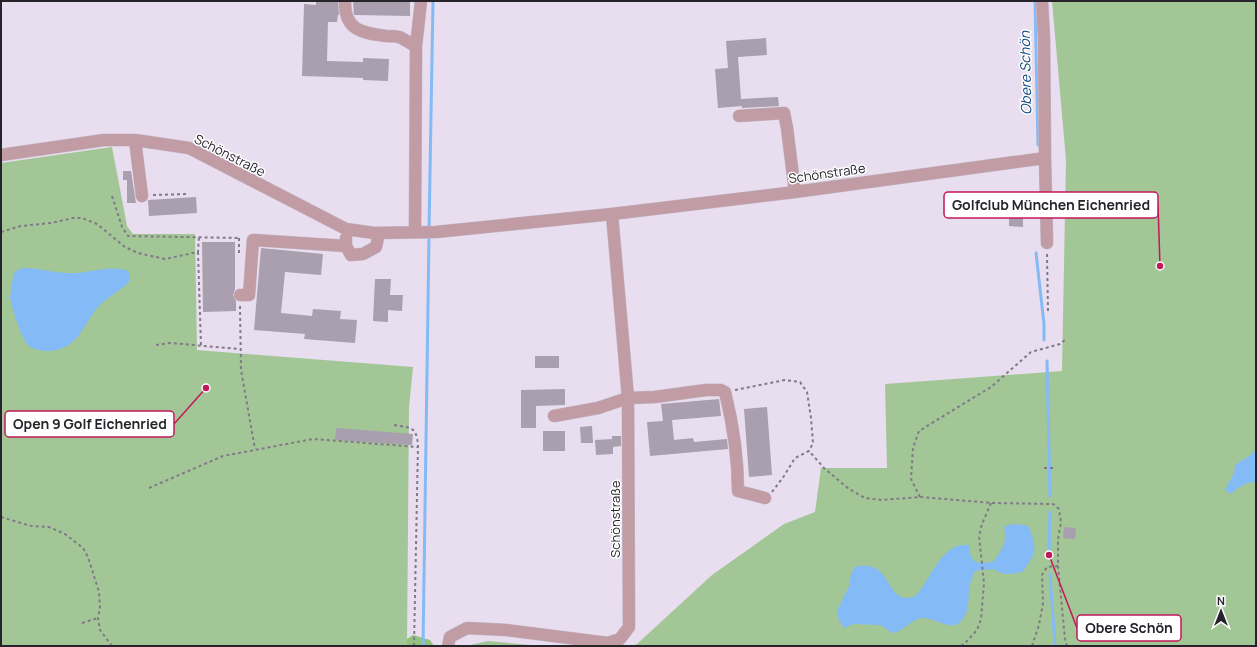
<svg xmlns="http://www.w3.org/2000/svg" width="1257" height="647" viewBox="0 0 1257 647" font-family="Manrope,sans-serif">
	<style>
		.green { fill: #a3c696 }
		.forest { fill: #92c180 }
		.water { fill: #84baf6 }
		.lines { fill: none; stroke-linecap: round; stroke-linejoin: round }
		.stream { stroke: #84baf6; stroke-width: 3 }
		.building { fill: #a99faf }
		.minor-casing { stroke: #c5bccc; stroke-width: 13 }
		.path { stroke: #817a86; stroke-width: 2; stroke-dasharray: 3 3; stroke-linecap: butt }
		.minor { stroke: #c19ca5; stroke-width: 12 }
		.labels { text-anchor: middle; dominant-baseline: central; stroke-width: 3; stroke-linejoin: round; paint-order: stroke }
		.street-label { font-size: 13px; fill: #27232a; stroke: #fff }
		.water-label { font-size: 14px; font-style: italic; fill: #10497f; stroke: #fff }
		.leader { fill: none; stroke: #c2185b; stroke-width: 1.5 }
		.callout-dot { fill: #c2185b; stroke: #fff; stroke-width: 1.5 }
		.callout { fill: #fff; stroke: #c2185b; stroke-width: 1.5 }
		.callout-label { font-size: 14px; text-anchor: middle; font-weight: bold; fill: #27232a }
	</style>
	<rect width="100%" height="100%" fill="#e8deef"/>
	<!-- green -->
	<path class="green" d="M 1052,1 L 1256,1 L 1256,646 L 630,646 L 637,644 L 712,575 L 784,524 L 815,512 L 821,468 L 887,468 L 885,384 L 1062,371 L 1066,160 Z
		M 112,147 L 127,226 L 133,234 L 195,234 L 197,350 L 413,367 L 409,408 L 407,646 L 1,646 L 1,163 Z
		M 488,641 L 541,646 L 466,646 Z"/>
	<!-- forest -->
	<path class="forest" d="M 413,635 L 430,640 L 434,646 L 407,646 L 407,639 Z"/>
	<!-- water -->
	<path class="water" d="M 27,268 C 42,269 61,274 76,273 C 93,272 112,265 128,271 C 129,274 130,277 130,280 C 128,286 108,297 102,303 C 89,314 82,338 67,346 C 56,352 37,354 27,344 C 22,339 11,305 10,298 C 10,297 13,275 14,274 C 16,269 22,268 27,268 Z
		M 1256,449 L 1256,482 C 1245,482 1239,487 1231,494 L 1225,490 L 1233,475 L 1236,464 L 1251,455 Z
		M 1012,524 L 1024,525 L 1029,527 C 1037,549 1037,553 1022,572 L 1010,574 L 1003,574 L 993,569 L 975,571 C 973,576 970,582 969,588 C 968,598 970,605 965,615 C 954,637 938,617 922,618 C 913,619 907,627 900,630 C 898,632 895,632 892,633 L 881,625 L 853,624 L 844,628 L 839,621 L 837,611 L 849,586 L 851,574 L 855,567 C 890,557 886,600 908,598 C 910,598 914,597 916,595 C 918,594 920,590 922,588 C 931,574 942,550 960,545 C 963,545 966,545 969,545 C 970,564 977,564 993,562 C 1003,548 1007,544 1004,527 Z"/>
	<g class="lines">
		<!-- stream -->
		<path class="stream" d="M 1035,1 L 1038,145
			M 429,230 L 433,1
			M 1036,253 L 1044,324 L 1044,340
			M 1047,361 L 1050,496
			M 1049,555 L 1050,512
			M 1050,574 L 1055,646
			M 423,646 L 429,236"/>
	</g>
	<!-- building -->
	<path class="building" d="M 316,1 L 338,1 L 339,15 L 338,15 L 337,22 L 328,22 L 327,61 L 363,62 L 363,58 L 389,59 L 388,81 L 363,80 L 363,78 L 302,76 L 304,4 L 316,5 Z
		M 353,1 L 410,1 L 410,16 L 354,15 Z
		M 766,38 L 767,55 L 738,57 L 741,99 L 778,97 L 779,106 L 742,108 L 742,106 L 718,108 L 715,69 L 728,68 L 726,41 Z
		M 123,171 L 131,171 L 136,203 L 127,203 L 127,180 L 123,180 Z
		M 196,197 L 197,213 L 149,216 L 148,200 Z
		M 1009,203 L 1023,204 L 1023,227 L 1009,226 Z
		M 202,242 L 235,242 L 235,289 L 233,295 L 236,301 L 236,311 L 203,312 Z
		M 261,248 L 323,254 L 321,275 L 285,272 L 281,313 L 312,316 L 313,309 L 341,311 L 340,319 L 357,320 L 355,343 L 304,339 L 305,334 L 254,330 Z
		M 375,279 L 391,279 L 390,295 L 403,295 L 402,311 L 388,310 L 388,322 L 373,321 Z
		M 535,356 L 559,356 L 559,368 L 535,368 Z
		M 565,389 L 565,405 L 536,406 L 536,428 L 521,428 L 521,390 Z
		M 719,399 L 721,416 L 672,420 L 674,440 L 693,438 L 694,442 L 727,439 L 728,449 L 650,456 L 647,422 L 663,421 L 661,404 Z
		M 767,407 L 772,475 L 749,477 L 744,409 Z
		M 592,426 L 593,443 L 581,443 L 580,427 Z
		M 336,428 L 413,434 L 412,445 L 335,440 Z
		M 543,431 L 565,431 L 565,451 L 543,451 Z
		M 612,436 L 621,436 L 621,446 L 613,447 L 613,454 L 596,455 L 595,440 L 612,439 Z
		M 1064,527 L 1076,528 L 1075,539 L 1063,538 Z"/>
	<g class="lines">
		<!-- minor casing -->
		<g class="minor-casing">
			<path id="minor" d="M 345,1 C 344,30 362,33 386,36 C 390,36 395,36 399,37 C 405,39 410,44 416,46
				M 739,116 L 784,113 L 787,128 L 795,192
				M 135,140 L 142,196
				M 1,155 L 104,140 L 135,140 L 189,148 L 346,229 L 374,233 L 436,232 L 612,214 L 795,192 L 1045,158 L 1044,39 L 1042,1
				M 1045,158 L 1047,243
				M 415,232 L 416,46 L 421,1
				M 346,238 L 346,246 L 351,255 L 363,254 L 376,247 L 379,233
				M 240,295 L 249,295 L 253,240 L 346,246
				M 554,416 L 598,408 L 628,398 L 655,397 L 706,390 L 721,390 L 725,392 C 733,424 738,458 738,491 L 765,498
				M 448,646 L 450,637 L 467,628 L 506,630 L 608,643 L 620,639 L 629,627 L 628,398 L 612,214"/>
		</g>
		<!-- path -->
		<path class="path" d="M 153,195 L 188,194
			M 112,196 L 122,227 L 128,236 L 239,238
			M 1,232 L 21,226 L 51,223 L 73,218 L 82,218 L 97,224 L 125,247 L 138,253 L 165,259 L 198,252 L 199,237
			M 239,238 L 239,256
			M 198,252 L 201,346
			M 1047,254 L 1048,312
			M 240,306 L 241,370 L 255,449
			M 156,345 L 170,343 L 240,349
			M 735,390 L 785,380 L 800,382 L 807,392 L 811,418 L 813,443 L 809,451
			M 394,425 C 411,428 416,426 418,445 L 414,646
			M 1044,468 L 1054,468
			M 149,488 L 223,456 L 313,439 L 418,447
			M 772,492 L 784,476 L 795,458 L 809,451 L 824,468 L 849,489 L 865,498 L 882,500 L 920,497 L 991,503 L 1053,504 L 1059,509 L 1061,522 L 1058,539 L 1058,566 L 1065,639 L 1067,646
			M 920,497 L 911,479 L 913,448 L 919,431 L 991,387 L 1031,352 L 1060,344 L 1067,338
			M 1,517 L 31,526 L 49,527 L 65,534 L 83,548 L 88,557 L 99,592 L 100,608 L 98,618 L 100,630 L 112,646
			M 82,623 L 98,618
			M 961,646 L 966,642 L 977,630 L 981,619 L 984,583 L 979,536 L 982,524 L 991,503
			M 1032,646 L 1039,625 L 1043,603 L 1042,575 L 1047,567 L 1058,566"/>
		<!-- minor -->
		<use href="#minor" class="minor"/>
	</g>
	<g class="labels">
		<!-- street labels -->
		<g class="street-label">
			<text transform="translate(230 155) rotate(27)">Schönstraße</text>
			<text transform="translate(827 173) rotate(-8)">Schönstraße</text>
			<text transform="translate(615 519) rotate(-90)">Schönstraße</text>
		</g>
		<!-- water labels -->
		<g class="water-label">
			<text transform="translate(1025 73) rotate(-91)">Obere Schön</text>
		</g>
	</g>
	<!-- callouts -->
	<path class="leader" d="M1160 266L1158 205M206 388L174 424M1049 555L1077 628"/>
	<g class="callout-dot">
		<circle cx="1160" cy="266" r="4"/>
		<circle cx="206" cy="388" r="4"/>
		<circle cx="1049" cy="555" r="4"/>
	</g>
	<g class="callout">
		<rect x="944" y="192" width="214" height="26" rx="4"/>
		<rect x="5" y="411" width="169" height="26" rx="4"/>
		<rect x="1077" y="615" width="104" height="26" rx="4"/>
	</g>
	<g class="callout-label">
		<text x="1051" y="210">Golfclub München Eichenried</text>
		<text x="90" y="429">Open 9 Golf Eichenried</text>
		<text x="1129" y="633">Obere Schön</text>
	</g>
	<!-- border -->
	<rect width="1257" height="647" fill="none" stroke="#27232a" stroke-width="4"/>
	<!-- north arrow -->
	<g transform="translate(1221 611)" stroke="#ffffff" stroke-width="3" paint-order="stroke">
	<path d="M0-3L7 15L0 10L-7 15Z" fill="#27232a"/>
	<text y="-6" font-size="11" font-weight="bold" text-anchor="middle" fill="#27232a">N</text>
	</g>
</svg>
